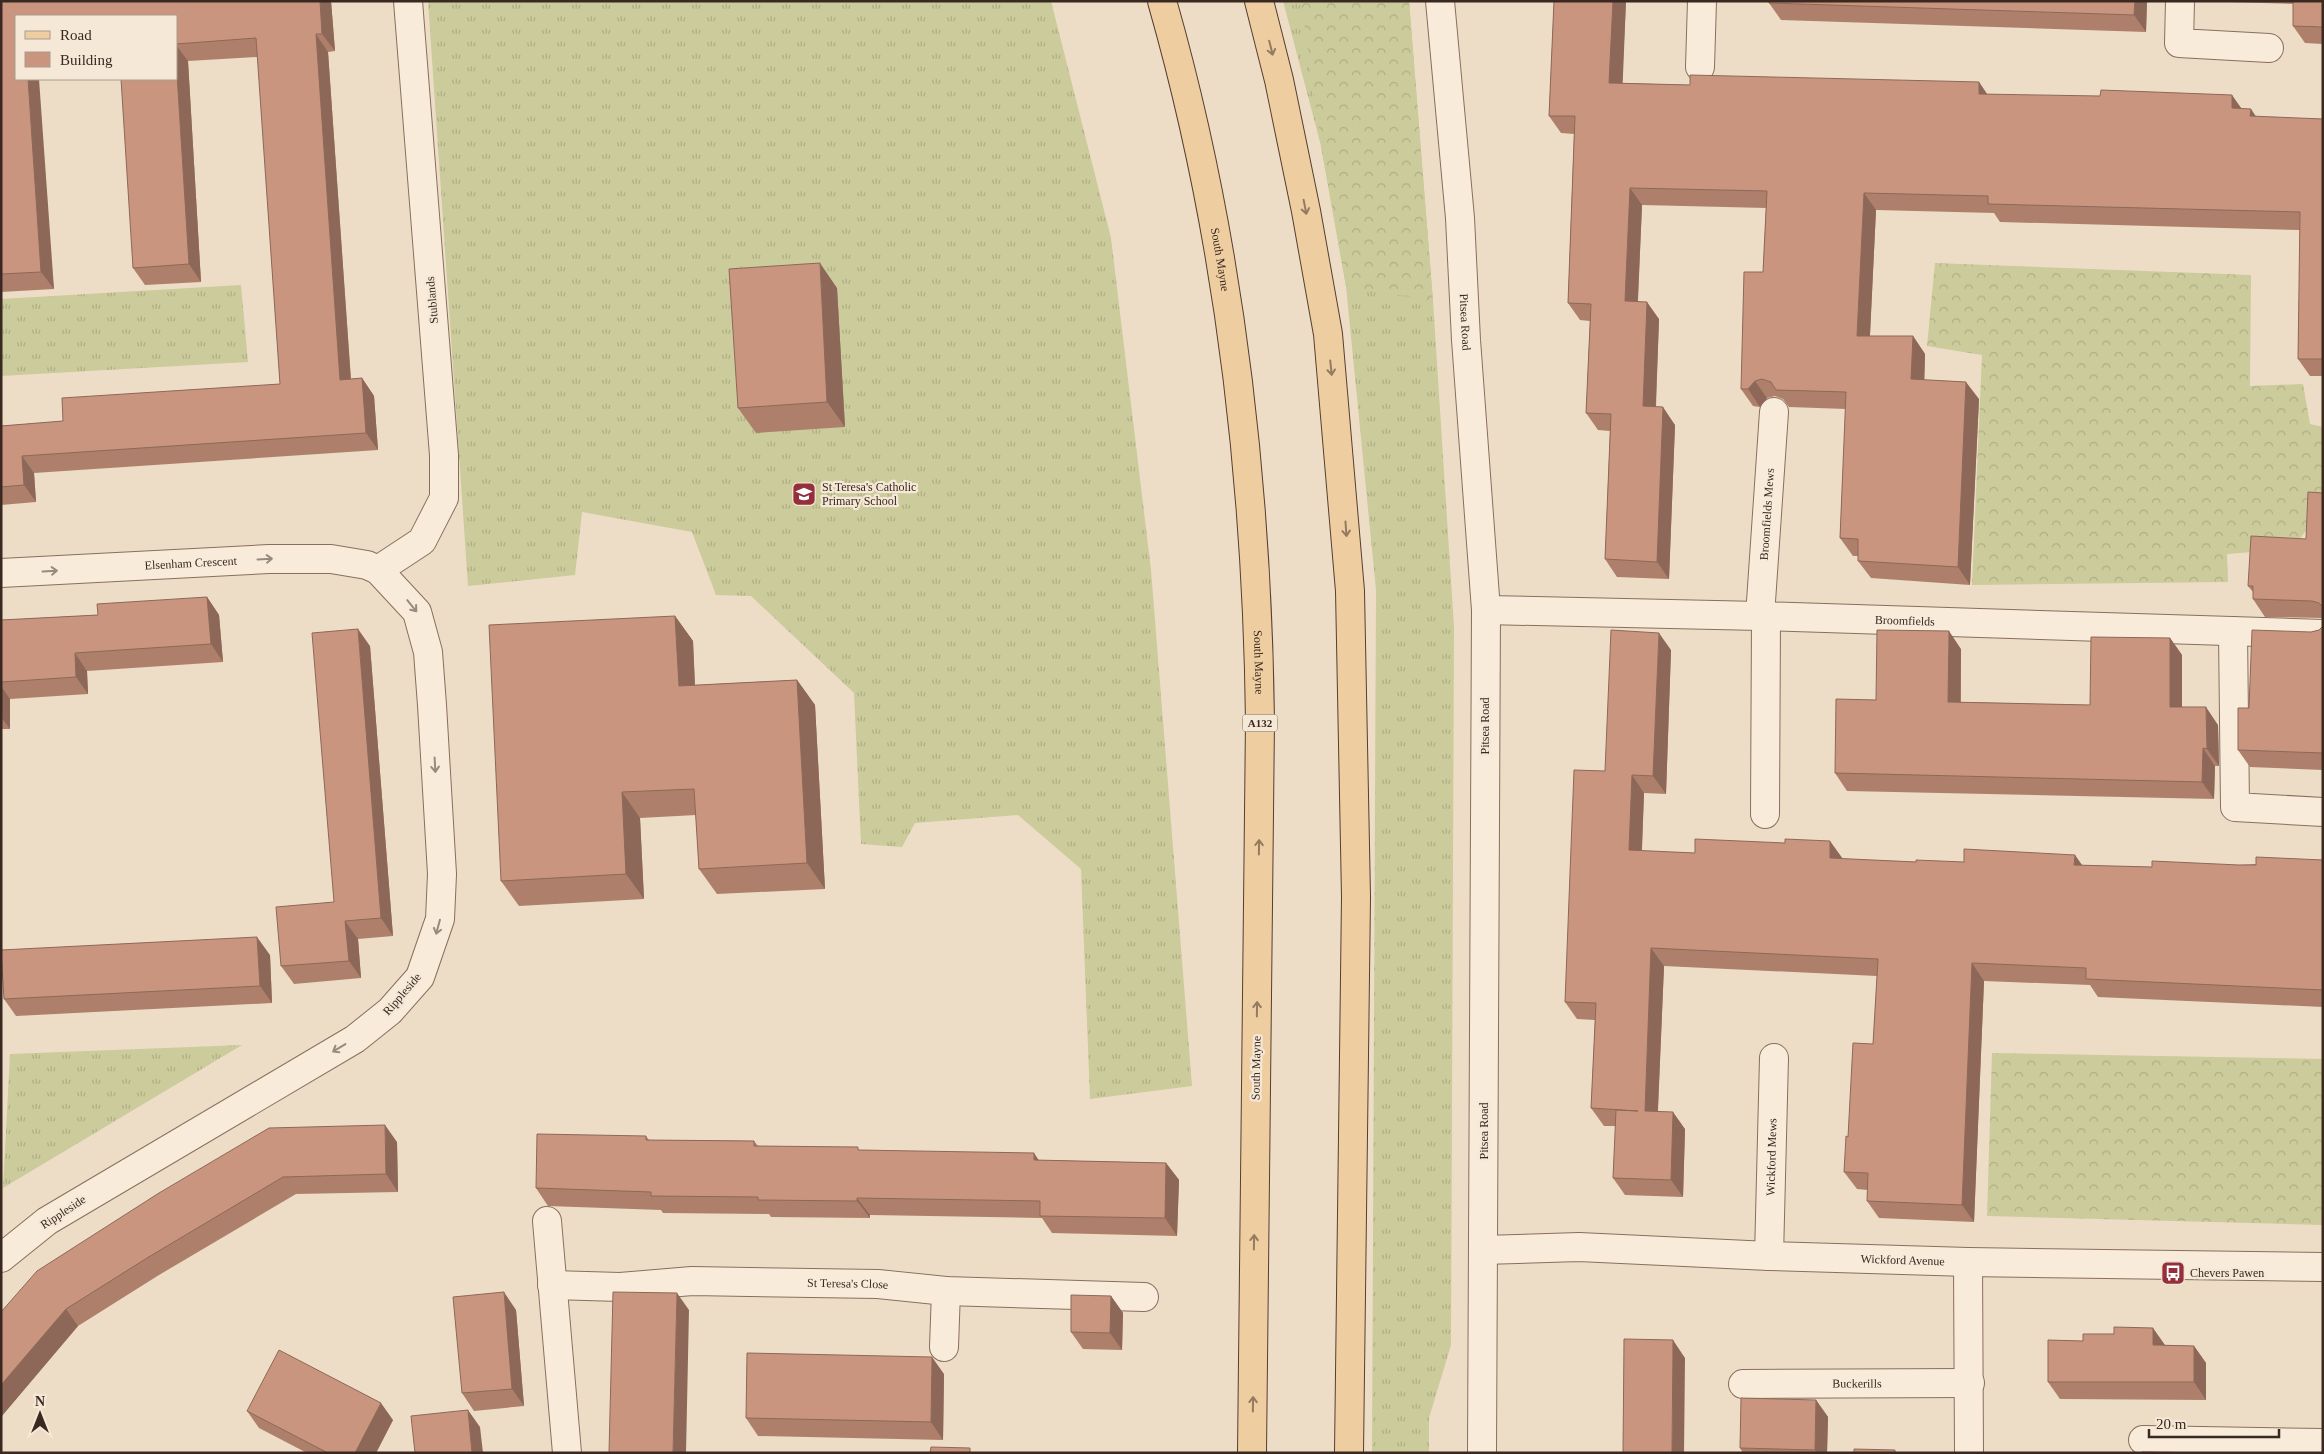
<svg xmlns="http://www.w3.org/2000/svg" width="2324" height="1454" viewBox="0 0 2324 1454" font-family="Georgia,serif">
	<style>
		.grass { fill: url(#grass-tufts) }
		.forest { fill: url(#forest-crowns) }
		.lines { fill: none; stroke-linecap: round; stroke-linejoin: round }
		.minor-casing { stroke: #886f5d; stroke-width: 30 }
		.major-casing { stroke: #563e30; stroke-width: 30 }
		.minor { stroke: #f8ebda; stroke-width: 28 }
		.major { stroke: #eecda0; stroke-width: 28 }
		.wall { fill: #ae806c }
		.shaded-wall { fill: #8d6858 }
		.building { fill: #ca957e; stroke: #8d6858 }
		.oneway { stroke: #947b60 }
		.oneway2 { stroke: #988a7d }
		.labels { text-anchor: middle; dominant-baseline: central; stroke-width: 4.5; stroke-linejoin: round; paint-order: stroke }
		.shield { fill: #f5e8d6; stroke: #716257; stroke-width: 1 }
		.shield-label { font-size: 11px; font-weight: bold; fill: #392920 }
		.street-label { font-size: 12px; fill: #392920; stroke: #f5e8d6 }
		.poi-label { font-size: 12px; fill: #392920; stroke: #f5e8d6; text-anchor: start }
	</style>
	<defs>
		<pattern id="grass-tufts" width="24" height="20" patternUnits="userSpaceOnUse" patternTransform="scale(1.25)"><rect width="24" height="20" fill="#cbcb9b"/><path d="M3 7l-1-3M5 7V3M7 7l1-3M15 17l-1-3M17 17v-4M19 17l1-3" fill="none" stroke="#afae85"/></pattern>
		<pattern id="forest-crowns" width="20" height="18" patternUnits="userSpaceOnUse" patternTransform="scale(1.25)"><rect width="20" height="18" fill="#cbcb9b"/><path d="M2 6a3 3 0 1 1 6 0M12 15a3 3 0 1 1 6 0" fill="none" stroke="#afae85"/></pattern>
	</defs>
	<rect width="100%" height="100%" fill="#edddc6"/>
	<!-- grass -->
	<path class="grass" d="M 428,1 L 1051,1 L 1111,238 L 1151,570 L 1192,1086 L 1090,1099 L 1081,869 L 1018,815 L 915,823 L 902,847 L 861,844 L 854,693 L 751,596 L 716,595 L 692,532 L 582,512 L 575,575 L 468,586 Z
		M 1283,1 L 1409,1 L 1433,301 L 1454,627 L 1451,1345 L 1429,1418 L 1429,1453 L 1372,1453 L 1376,590 L 1346,286 L 1321,146 Z
		M 241,285 L 248,362 L 1,376 L 1,299 Z
		M 242,1045 L 3,1188 L 10,1054 Z"/>
	<!-- forest -->
	<path class="forest" d="M 1301,1 L 1409,1 L 1433,301 L 1346,286 L 1321,146 Z
		M 1935,263 L 2251,275 L 2250,386 L 2303,384 L 2310,424 L 2323,427 L 2323,508 L 2292,549 L 2227,554 L 2228,582 L 1972,585 L 1982,355 L 1927,346 Z
		M 1992,1053 L 2323,1059 L 2323,1225 L 1987,1216 Z"/>
	<g class="lines">
		<!-- minor casing -->
		<g class="minor-casing">
			<g id="minor">
				<path id="s1" d="M 1440,1 L 1460,218 L 1466,340 L 1486,610 L 1482,1453"/>
				<path d="M 2180,1 L 2179,43 L 2269,48"/>
				<path d="M 1700,67 L 1702,1"/>
				<path d="M 378,570 L 422,541 L 444,498 L 444,455 L 408,1"/>
				<path id="s2" d="M 1,573 L 269,559 L 331,559 L 367,565 L 378,570 L 417,612 L 428,652 L 432,705 L 442,874 L 440,919 L 420,977 L 390,1011 L 355,1039 L 47,1221 L 1,1258"/>
				<path id="s3" d="M 1486,610 L 1760,616 L 2323,634"/>
				<path id="s4" d="M 1760,616 L 1774,412"/>
				<path d="M 2233,631 L 2235,807 L 2323,812"/>
				<path d="M 1765,814 L 1766,617"/>
				<path d="M 547,1221 L 567,1453"/>
				<path id="s5" d="M 1483,1250 L 1579,1247 L 1769,1256 L 1968,1262 L 2323,1267"/>
				<path id="s6" d="M 1769,1256 L 1774,1058"/>
				<path d="M 1968,1262 L 1969,1453"/>
				<path id="s7" d="M 552,1285 L 620,1287 L 692,1281 L 878,1284 L 946,1291 L 1144,1297"/>
				<path d="M 944,1347 L 946,1291"/>
				<path id="s8" d="M 1743,1384 L 1970,1383"/>
				<path d="M 2143,1440 L 2323,1443"/>
			</g>
		</g>
		<!-- major casing -->
		<g class="major-casing">
			<g id="major">
				<path id="s9" d="M 1162,1 C 1229,235 1257,478 1260,721 L 1252,1453"/>
				<path d="M 1259,1 L 1279,80 L 1306,211 L 1328,334 L 1350,591 L 1356,897 L 1349,1453"/>
			</g>
		</g>
		<!-- minor -->
		<use href="#minor" class="minor"/>
		<!-- major -->
		<use href="#major" class="major"/>
	</g>
	<!-- wall -->
	<path class="wall" d="M 1,1 L 331,1 L 335,51 L 328,52 L 351,379 L 362,378 L 374,396 L 378,450 L 34,473 L 36,502 L 1,505 L 1,426 L 63,421 L 280,384 L 258,57 L 188,61 L 201,282 L 145,285 L 133,268 L 176,79 L 176,16 L 16,16 L 54,289 L 1,292 Z
		M 1554,1 L 1626,1 L 1622,83 L 1690,85 L 1979,82 L 1987,94 L 2242,109 L 2256,117 L 2323,119 L 2323,376 L 2310,376 L 2298,359 L 2300,230 L 2000,222 L 1994,213 L 1876,210 L 1870,336 L 1913,336 L 1925,354 L 1924,380 L 1979,399 L 1970,585 L 1871,578 L 1858,561 L 1858,556 L 1853,556 L 1840,538 L 1846,409 L 1789,407 L 1783,399 L 1775,396 L 1767,398 L 1760,407 L 1753,406 L 1741,389 L 1763,272 L 1766,208 L 1642,205 L 1638,301 L 1659,319 L 1656,407 L 1675,425 L 1669,579 L 1617,577 L 1605,559 L 1610,431 L 1598,430 L 1586,413 L 1590,321 L 1580,320 L 1568,303 L 1574,134 L 1561,133 L 1549,116 Z
		M 2147,1 L 2146,32 L 1781,20 L 1769,3 Z
		M 2196,1 L 2323,1 L 2323,44 L 2305,43 L 2293,26 L 2293,4 Z
		M 837,288 L 845,427 L 756,433 L 738,408 Z
		M 2323,493 L 2323,618 L 2265,617 L 2253,599 L 2253,592 L 2248,586 L 2306,539 Z
		M 207,597 L 219,615 L 223,662 L 87,671 L 88,694 L 10,699 L 10,729 L 1,729 L 1,620 L 98,615 Z
		M 675,616 L 693,641 L 695,685 L 797,680 L 815,705 L 825,889 L 717,894 L 699,869 L 696,815 L 640,818 L 644,899 L 519,906 L 501,881 Z
		M 2323,626 L 2323,770 L 2250,767 L 2238,750 L 2249,708 L 2311,632 L 2319,630 Z
		M 2170,638 L 2182,655 L 2182,707 L 2218,725 L 2219,766 L 2215,766 L 2214,799 L 1847,791 L 1835,773 L 1876,700 L 1961,649 L 1961,702 L 2090,705 Z
		M 370,646 L 393,936 L 358,939 L 361,978 L 294,984 L 281,966 L 334,902 Z
		M 1671,650 L 1666,794 L 1644,793 L 1642,851 L 1916,862 L 2152,867 L 2239,865 L 2323,860 L 2323,1007 L 2098,997 L 2090,985 L 1984,981 L 1974,1222 L 1879,1218 L 1867,1201 L 1868,1190 L 1857,1189 L 1844,1172 L 1848,1137 L 1873,1044 L 1877,976 L 1664,966 L 1658,1111 L 1685,1129 L 1683,1197 L 1625,1195 L 1613,1178 L 1616,1126 L 1604,1126 L 1591,1108 L 1595,1020 L 1577,1019 L 1565,1002 L 1605,771 Z
		M 270,955 L 272,1003 L 16,1016 L 4,999 Z
		M 646,1136 L 649,1140 L 754,1141 L 758,1146 L 860,1150 L 1038,1160 L 1166,1163 L 1179,1180 L 1177,1236 L 1052,1233 L 1042,1218 L 870,1215 L 870,1218 L 771,1217 L 769,1214 L 663,1213 L 661,1210 L 548,1206 L 536,1188 Z
		M 397,1142 L 398,1192 L 296,1194 L 159,1275 L 78,1326 L 1,1417 L 1,1312 L 159,1193 Z
		M 1111,1296 L 1123,1313 L 1122,1350 L 1083,1349 L 1071,1332 Z
		M 516,1310 L 524,1406 L 474,1411 L 462,1393 Z
		M 2165,1345 L 2194,1346 L 2206,1363 L 2206,1400 L 2060,1399 L 2048,1382 Z
		M 944,1374 L 943,1440 L 758,1436 L 746,1418 Z
		M 1816,1400 L 1828,1417 L 1827,1453 L 1743,1453 L 1740,1448 Z
		M 247,1411 L 393,1420 L 376,1453 L 307,1453 L 259,1428 Z"/>
	<!-- shaded-wall -->
	<path class="shaded-wall" d="M 320,1 L 331,1 L 335,51 L 322,34 Z
		M 1613,1 L 1626,1 L 1622,100 L 1609,83 Z
		M 2135,1 L 2147,1 L 2146,32 L 2134,15 Z
		M 316,34 L 328,52 L 352,397 L 340,380 Z
		M 176,45 L 188,61 L 201,282 L 189,264 L 176,58 Z
		M 28,79 L 39,79 L 54,289 L 41,272 Z
		M 1979,82 L 1991,100 L 1979,94 Z
		M 2232,95 L 2244,112 L 2232,108 Z
		M 2251,109 L 2263,127 L 2250,116 Z
		M 1630,188 L 1642,205 L 1637,318 L 1625,301 Z
		M 1864,193 L 1876,210 L 1869,354 L 1857,336 Z
		M 820,263 L 837,288 L 845,427 L 827,402 Z
		M 1647,302 L 1659,319 L 1655,424 L 1643,406 Z
		M 1913,336 L 1925,354 L 1924,396 L 1911,379 Z
		M 362,378 L 374,396 L 378,450 L 366,433 Z
		M 1755,381 L 1767,398 L 1760,407 L 1748,389 Z
		M 1966,382 L 1979,399 L 1970,585 L 1958,567 Z
		M 1663,407 L 1675,425 L 1669,579 L 1657,562 Z
		M 22,456 L 34,473 L 36,502 L 24,485 Z
		M 207,597 L 219,615 L 223,662 L 211,644 Z
		M 675,616 L 693,641 L 696,712 L 679,686 Z
		M 358,629 L 370,646 L 393,936 L 381,918 Z
		M 1949,631 L 1961,649 L 1960,719 L 1948,702 Z
		M 1659,633 L 1671,650 L 1666,794 L 1653,776 Z
		M 2170,638 L 2182,655 L 2182,724 L 2170,707 Z
		M 75,653 L 87,671 L 88,694 L 76,677 Z
		M 797,680 L 815,705 L 825,889 L 807,863 Z
		M 1,686 L 10,699 L 10,729 L 1,717 Z
		M 2206,707 L 2218,725 L 2219,766 L 2207,749 Z
		M 2203,748 L 2215,766 L 2214,799 L 2202,782 Z
		M 1632,775 L 1644,793 L 1641,868 L 1629,850 Z
		M 622,792 L 640,818 L 644,899 L 626,874 Z
		M 1830,841 L 1843,859 L 1830,858 Z
		M 2075,855 L 2087,872 L 2074,865 Z
		M 345,921 L 358,939 L 361,978 L 349,961 Z
		M 257,937 L 270,955 L 272,1003 L 260,986 Z
		M 1651,948 L 1664,966 L 1657,1129 L 1645,1111 Z
		M 1972,963 L 1984,981 L 1974,1222 L 1962,1205 Z
		M 1673,1112 L 1685,1129 L 1683,1197 L 1671,1180 Z
		M 385,1125 L 397,1142 L 398,1192 L 386,1174 Z
		M 1034,1153 L 1046,1171 L 1034,1160 Z
		M 1166,1163 L 1179,1180 L 1177,1236 L 1165,1218 Z
		M 857,1198 L 870,1215 L 870,1218 L 857,1201 Z
		M 504,1292 L 516,1310 L 524,1406 L 512,1389 Z
		M 677,1293 L 689,1310 L 686,1453 L 673,1453 Z
		M 1111,1296 L 1123,1313 L 1122,1350 L 1110,1333 Z
		M 66,1309 L 78,1326 L 1,1417 L 1,1385 Z
		M 2153,1328 L 2165,1345 L 2153,1345 Z
		M 1673,1340 L 1685,1358 L 1684,1453 L 1672,1453 Z
		M 2194,1346 L 2206,1363 L 2206,1400 L 2194,1382 Z
		M 932,1357 L 944,1374 L 943,1440 L 931,1422 Z
		M 1816,1400 L 1828,1417 L 1827,1453 L 1817,1453 L 1815,1450 Z
		M 381,1403 L 393,1420 L 376,1453 L 355,1453 Z
		M 468,1410 L 480,1427 L 483,1453 L 472,1453 Z"/>
	<!-- building -->
	<path class="building" d="M 1,1 L 320,1 L 322,34 L 316,34 L 340,380 L 362,378 L 366,433 L 22,456 L 24,485 L 1,487 L 1,426 L 63,421 L 62,398 L 280,384 L 256,38 L 176,44 L 176,16 L 16,16 L 16,79 L 28,79 L 41,272 L 1,274 Z
		M 1554,1 L 1613,1 L 1609,83 L 1690,85 L 1690,75 L 1979,82 L 1979,94 L 2100,96 L 2101,90 L 2232,95 L 2232,108 L 2251,109 L 2250,116 L 2323,119 L 2323,359 L 2298,359 L 2300,212 L 1988,204 L 1988,196 L 1864,193 L 1857,336 L 1913,336 L 1911,379 L 1966,382 L 1958,567 L 1858,561 L 1858,539 L 1840,538 L 1846,392 L 1776,390 L 1771,382 L 1762,379 L 1755,381 L 1748,389 L 1741,389 L 1744,272 L 1763,272 L 1767,191 L 1630,188 L 1625,301 L 1647,302 L 1643,406 L 1663,407 L 1657,562 L 1605,559 L 1611,414 L 1586,413 L 1591,304 L 1568,303 L 1575,116 L 1549,116 Z
		M 1769,1 L 2135,1 L 2134,15 L 1769,3 Z
		M 2293,1 L 2323,1 L 2323,27 L 2293,26 Z
		M 176,58 L 189,264 L 133,268 L 121,79 L 176,79 Z
		M 820,263 L 827,402 L 738,408 L 729,269 Z
		M 2308,492 L 2323,493 L 2323,607 L 2319,603 L 2312,601 L 2253,599 L 2253,586 L 2248,586 L 2251,536 L 2306,539 Z
		M 207,597 L 211,644 L 75,653 L 76,677 L 1,682 L 1,620 L 98,615 L 97,604 Z
		M 675,616 L 679,686 L 797,680 L 807,863 L 699,869 L 694,789 L 622,792 L 626,874 L 501,881 L 489,625 Z
		M 2323,626 L 2323,753 L 2238,750 L 2238,708 L 2249,708 L 2252,630 L 2311,632 L 2319,630 Z
		M 358,629 L 381,918 L 345,921 L 349,961 L 281,966 L 276,907 L 334,902 L 312,633 Z
		M 1611,630 L 1659,633 L 1653,776 L 1632,775 L 1629,850 L 1695,853 L 1695,839 L 1785,843 L 1785,839 L 1830,841 L 1830,858 L 1916,862 L 1916,860 L 1964,862 L 1964,849 L 2075,855 L 2074,865 L 2152,867 L 2152,861 L 2239,865 L 2256,865 L 2256,857 L 2323,860 L 2323,990 L 2086,979 L 2086,968 L 1972,963 L 1962,1205 L 1867,1201 L 1868,1173 L 1844,1172 L 1846,1136 L 1848,1137 L 1853,1043 L 1873,1044 L 1878,959 L 1651,948 L 1645,1111 L 1673,1112 L 1671,1180 L 1613,1178 L 1616,1110 L 1638,1111 L 1591,1108 L 1596,1003 L 1565,1002 L 1574,770 L 1605,771 Z
		M 1877,630 L 1949,631 L 1948,702 L 2090,705 L 2091,637 L 2170,638 L 2170,707 L 2206,707 L 2207,749 L 2203,748 L 2202,782 L 1835,773 L 1836,699 L 1876,700 Z
		M 257,937 L 260,986 L 4,999 L 1,950 Z
		M 385,1125 L 386,1174 L 283,1177 L 147,1258 L 66,1309 L 1,1385 L 1,1312 L 37,1271 L 159,1193 L 269,1128 Z
		M 537,1134 L 646,1136 L 646,1140 L 754,1141 L 754,1146 L 858,1147 L 858,1150 L 1034,1153 L 1034,1160 L 1166,1163 L 1165,1218 L 1040,1216 L 1040,1201 L 857,1198 L 857,1201 L 758,1200 L 758,1197 L 651,1196 L 651,1192 L 536,1188 Z
		M 504,1292 L 512,1389 L 462,1393 L 453,1297 Z
		M 613,1292 L 677,1293 L 673,1453 L 609,1453 Z
		M 1071,1295 L 1111,1296 L 1110,1333 L 1071,1332 Z
		M 2114,1327 L 2153,1328 L 2153,1345 L 2194,1346 L 2194,1382 L 2048,1382 L 2048,1340 L 2083,1341 L 2083,1334 L 2114,1334 Z
		M 1624,1339 L 1673,1340 L 1672,1453 L 1623,1453 Z
		M 279,1350 L 381,1403 L 355,1453 L 328,1453 L 247,1411 Z
		M 747,1353 L 932,1357 L 931,1422 L 746,1418 Z
		M 1741,1398 L 1816,1400 L 1815,1450 L 1740,1448 Z
		M 468,1410 L 472,1453 L 415,1453 L 411,1416 Z
		M 931,1447 L 970,1448 L 970,1453 L 930,1453 Z
		M 1854,1449 L 1895,1450 L 1895,1453 L 1854,1453 Z
		M 2142,1452 L 2213,1453 L 2142,1453 Z"/>
	<!-- one-way arrows -->
	<defs><path id="oneway-shaft" d="M-6 0H5M1.5-3L5.5 0L1.5 3" fill="none" stroke-width="1.6" stroke-linecap="round" stroke-linejoin="round" transform="scale(1.25)"/></defs>
	<g class="oneway">
		<use href="#oneway-shaft" transform="translate(1271 48) rotate(76)"/>
		<use href="#oneway-shaft" transform="translate(1305 207) rotate(79)"/>
		<use href="#oneway-shaft" transform="translate(1331 368) rotate(84)"/>
		<use href="#oneway-shaft" transform="translate(1346 529) rotate(86)"/>
		<use href="#oneway-shaft" transform="translate(1259 847) rotate(-89)"/>
		<use href="#oneway-shaft" transform="translate(1257 1009) rotate(-89)"/>
		<use href="#oneway-shaft" transform="translate(1254 1242) rotate(-89)"/>
		<use href="#oneway-shaft" transform="translate(1253 1404) rotate(-89)"/>
	</g>
	<g class="oneway2">
		<use href="#oneway-shaft" transform="translate(265 559) rotate(-3)"/>
		<use href="#oneway-shaft" transform="translate(50 571) rotate(-3)"/>
		<use href="#oneway-shaft" transform="translate(412 606) rotate(51)"/>
		<use href="#oneway-shaft" transform="translate(435 765) rotate(87)"/>
		<use href="#oneway-shaft" transform="translate(438 927) rotate(105)"/>
		<use href="#oneway-shaft" transform="translate(339 1048) rotate(149)"/>
	</g>
	<!-- icons -->
	<defs>
		<g id="school-square" transform="scale(1.25)"><rect x="-9" y="-9" width="18" height="18" rx="4" fill="#952f3b" stroke="#f5e8d6"/><path d="M0-5L7-2L0 1L-7-2ZM-4 1L0 2.5L4 1V4Q0 6-4 4Z" fill="#fff"/></g>
		<g id="bus-square" transform="scale(1.25)"><rect x="-9" y="-9" width="18" height="18" rx="4" fill="#952f3b" stroke="#f5e8d6"/><path d="M-5-6H5V4H4V6H2V4H-2V6H-4V4H-5ZM-3.5-4V0h7V-4ZM-3.5 1.2v1.5H-2V1.2ZM2 1.2v1.5H3.5V1.2Z" fill="#fff"/></g>
	</defs>
	<g fill-rule="evenodd">
		<use href="#school-square" x="804" y="494"/>
		<use href="#bus-square" x="2173" y="1273"/>
	</g>
	<g class="labels">
		<!-- shield labels -->
		<rect class="shield" x="1242.5" y="714.5" width="35" height="17" rx="4"/>
		<g class="shield-label">
			<text x="1260" y="723">A132</text>
		</g>
		<!-- street labels -->
		<g class="street-label">
			<text stroke="none"><textPath href="#s9" startOffset="265">South Mayne</textPath></text>
			<text transform="translate(432 300) rotate(-95)">Stublands</text>
			<text stroke="none"><textPath href="#s1" startOffset="322">Pitsea Road</textPath></text>
			<text stroke="none"><textPath href="#s4" startOffset="102">Broomfields Mews</textPath></text>
			<text stroke="none"><textPath href="#s2" startOffset="190">Elsenham Crescent</textPath></text>
			<text stroke="none"><textPath href="#s3" startOffset="419">Broomfields</textPath></text>
			<text stroke="none"><textPath href="#s9" startOffset="670">South Mayne</textPath></text>
			<text transform="translate(1485 726) rotate(-90)">Pitsea Road</text>
			<text transform="translate(402 994) rotate(-49)">Rippleside</text>
			<text transform="translate(1256 1068) rotate(-89)">South Mayne</text>
			<text transform="translate(1484 1131) rotate(-90)">Pitsea Road</text>
			<text stroke="none"><textPath href="#s6" startOffset="99">Wickford Mews</textPath></text>
			<text transform="translate(63 1212) rotate(-33)">Rippleside</text>
			<text stroke="none"><textPath href="#s5" startOffset="420">Wickford Avenue</textPath></text>
			<text stroke="none"><textPath href="#s7" startOffset="296">St Teresa's Close</textPath></text>
			<text stroke="none"><textPath href="#s8" startOffset="114">Buckerills</textPath></text>
		</g>
		<!-- poi labels -->
		<g class="poi-label">
			<text x="822" y="487">St Teresa's Catholic<tspan x="822" dy="14">Primary School</tspan></text>
			<text x="2190" y="1273">Chevers Pawen</text>
		</g>
	</g>
	<!-- border -->
	<rect width="2324" height="1454" fill="none" stroke="#392920" stroke-width="5"/>
	<!-- legend -->
	<rect x="15" y="15" width="162" height="65" fill="#f5e8d6" stroke="#aa9c8d"/>
	<rect x="25" y="31" width="25" height="8" fill="#eecda0" stroke="#aa9c8d"/>
	<text x="60" y="40" font-size="15" fill="#392920">Road</text>
	<rect x="25" y="52" width="25" height="15" fill="#ca957e" stroke="#aa9c8d"/>
	<text x="60" y="65" font-size="15" fill="#392920">Building</text>
	<!-- north arrow -->
	<g transform="translate(40 1414)" stroke="#f5e8d6" stroke-width="4" paint-order="stroke">
	<path d="M0-4L9 19L0 12L-9 19Z" fill="#392920"/>
	<text y="-8" font-size="14" font-weight="bold" text-anchor="middle" fill="#392920">N</text>
	</g>
	<!-- scale -->
	<path d="M2149 1429v8h130v-8" fill="none" stroke="#392920" stroke-width="2.5"/>
	<text x="2156" y="1429" font-size="15" fill="#392920" stroke="#f5e8d6" stroke-width="4" paint-order="stroke">20 m</text>
</svg>
